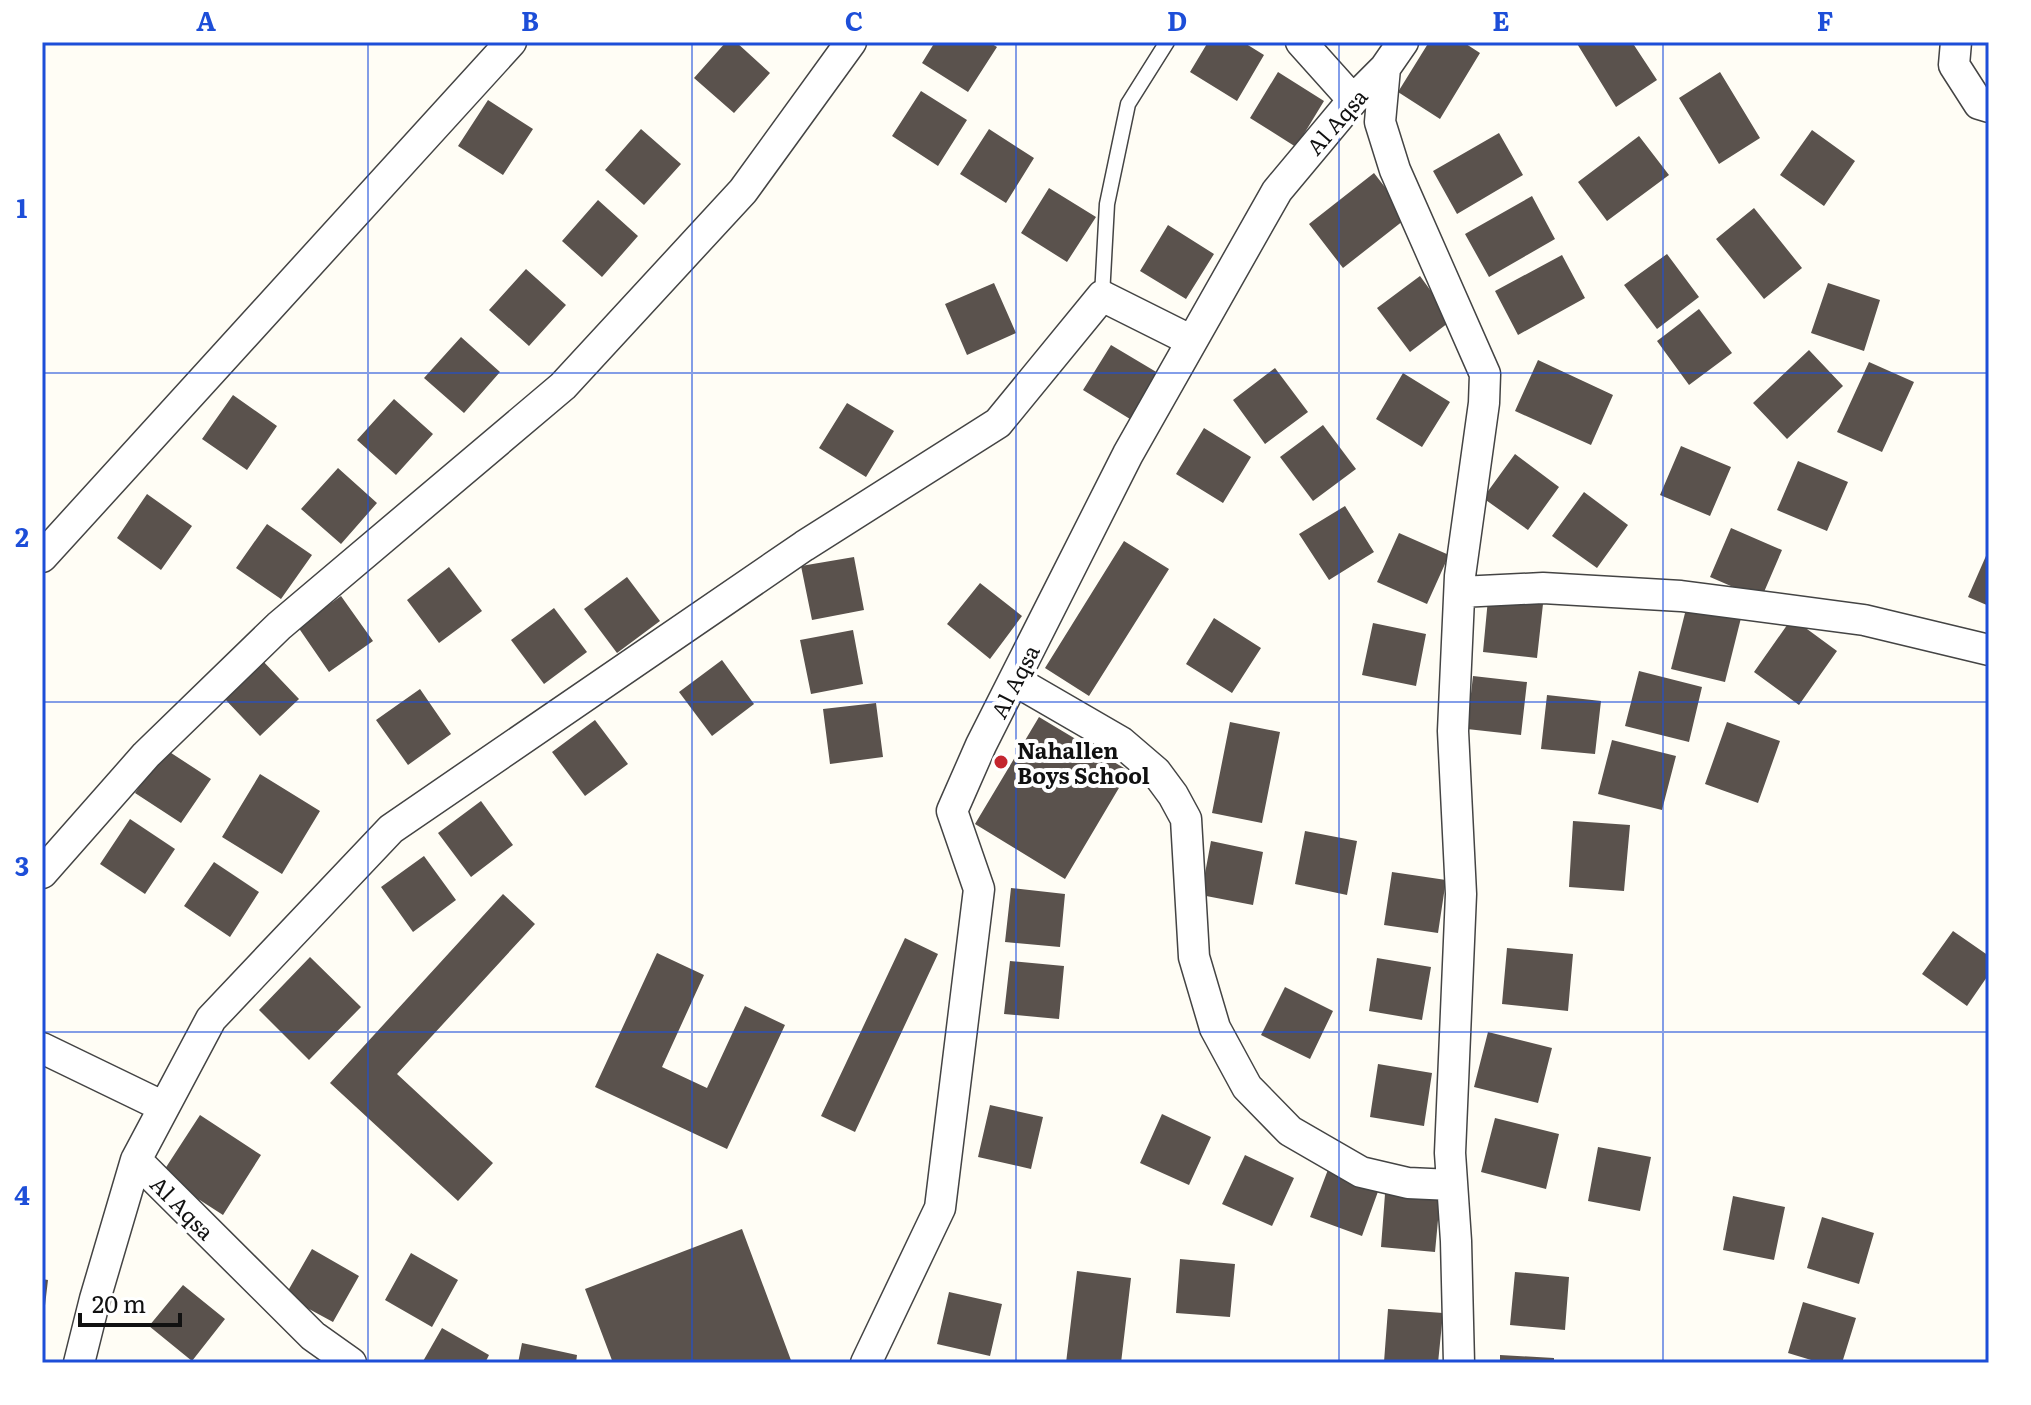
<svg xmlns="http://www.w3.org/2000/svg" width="2031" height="1405" viewBox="0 0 2031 1405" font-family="Literata,serif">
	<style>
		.building { fill: #5a524d }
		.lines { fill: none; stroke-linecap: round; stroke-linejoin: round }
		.service-casing { stroke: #444; stroke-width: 17 }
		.minor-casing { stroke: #444; stroke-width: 33 }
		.service { stroke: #fff; stroke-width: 14 }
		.minor { stroke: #fff; stroke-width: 30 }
		.grid { fill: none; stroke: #1d4ed8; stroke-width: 2; stroke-opacity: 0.55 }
		.poi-dot { fill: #c4262e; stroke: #fff; stroke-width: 3 }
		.labels { text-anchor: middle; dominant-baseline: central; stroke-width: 8; stroke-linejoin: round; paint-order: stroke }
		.street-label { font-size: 22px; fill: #111; stroke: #fff }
		.poi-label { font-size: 22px; font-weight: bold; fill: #111; stroke: #fff; text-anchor: start }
		.neatline { fill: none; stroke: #1d4ed8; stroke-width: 3 }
		.grid-label { font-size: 26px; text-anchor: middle; font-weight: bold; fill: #1d4ed8 }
	</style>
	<rect width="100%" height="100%" fill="#fffdf5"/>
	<!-- building -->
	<path class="building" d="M 726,42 L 736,42 L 770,73 L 734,113 L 694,78 Z
		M 935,42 L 989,42 L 997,47 L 968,92 L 922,63 Z
		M 1208,42 L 1243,42 L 1264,55 L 1237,101 L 1190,72 Z
		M 1429,42 L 1463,42 L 1480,53 L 1440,119 L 1398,92 Z
		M 1576,42 L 1632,42 L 1657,80 L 1616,107 Z
		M 1278,72 L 1324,101 L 1296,147 L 1250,118 Z
		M 1720,72 L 1760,138 L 1719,164 L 1679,98 Z
		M 921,91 L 967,120 L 938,166 L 892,136 Z
		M 488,100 L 533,129 L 503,175 L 458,146 Z
		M 641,129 L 681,164 L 644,205 L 605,170 Z
		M 989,129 L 1034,158 L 1006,203 L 960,174 Z
		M 1812,130 L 1855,161 L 1824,206 L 1780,175 Z
		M 1499,133 L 1523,175 L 1457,214 L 1433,171 Z
		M 1639,136 L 1669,175 L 1607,221 L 1578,182 Z
		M 1374,173 L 1408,217 L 1343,268 L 1309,224 Z
		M 1049,188 L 1096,217 L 1067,262 L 1021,233 Z
		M 1532,196 L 1555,239 L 1489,277 L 1465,234 Z
		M 598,200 L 638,236 L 602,277 L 562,241 Z
		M 1754,208 L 1802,268 L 1764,299 L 1716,239 Z
		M 1168,225 L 1214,254 L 1186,299 L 1140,271 Z
		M 1667,254 L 1699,297 L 1657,329 L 1624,285 Z
		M 1562,255 L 1585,298 L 1518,335 L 1495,291 Z
		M 526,269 L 566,305 L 529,346 L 489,310 Z
		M 1420,276 L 1452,320 L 1410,352 L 1377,308 Z
		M 994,283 L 1016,333 L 967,355 L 945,304 Z
		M 1828,283 L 1880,300 L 1864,351 L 1811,333 Z
		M 1699,309 L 1732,353 L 1689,385 L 1657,341 Z
		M 461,337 L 500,372 L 464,413 L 424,378 Z
		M 1111,345 L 1158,373 L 1130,419 L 1083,390 Z
		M 1809,350 L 1843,386 L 1787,439 L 1753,403 Z
		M 1538,360 L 1613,395 L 1591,445 L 1515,411 Z
		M 1869,362 L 1914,382 L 1882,452 L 1837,432 Z
		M 1275,368 L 1308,412 L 1265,444 L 1233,400 Z
		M 1403,373 L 1450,402 L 1422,447 L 1376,419 Z
		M 233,395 L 277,426 L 247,470 L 202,439 Z
		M 394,399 L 433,434 L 396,475 L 357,440 Z
		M 847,403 L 894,431 L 866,477 L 819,448 Z
		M 1323,425 L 1356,469 L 1313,501 L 1280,457 Z
		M 1204,428 L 1251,457 L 1223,503 L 1176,474 Z
		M 1681,446 L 1731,467 L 1710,516 L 1660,495 Z
		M 1515,454 L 1559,487 L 1528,530 L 1483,498 Z
		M 1798,461 L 1848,482 L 1827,531 L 1777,510 Z
		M 338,468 L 377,503 L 341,544 L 301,509 Z
		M 1584,492 L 1628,525 L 1597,568 L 1552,536 Z
		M 147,494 L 192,526 L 161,570 L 117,538 Z
		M 1345,506 L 1374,552 L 1329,580 L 1299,534 Z
		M 267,524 L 312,555 L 281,599 L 236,568 Z
		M 1731,528 L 1782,550 L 1761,599 L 1710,577 Z
		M 1399,533 L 1449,555 L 1427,604 L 1377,582 Z
		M 1124,541 L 1169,569 L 1089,696 L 1045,668 Z
		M 1989,549 L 1989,606 L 1968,597 Z
		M 854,557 L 864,610 L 812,620 L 801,566 Z
		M 449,567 L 482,611 L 439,643 L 407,600 Z
		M 627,577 L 660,621 L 617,653 L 584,609 Z
		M 980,583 L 1022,616 L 990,659 L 947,624 Z
		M 341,596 L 373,641 L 329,672 L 298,627 Z
		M 1488,599 L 1543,604 L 1537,658 L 1483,652 Z
		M 1687,605 L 1741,618 L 1725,682 L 1671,669 Z
		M 554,608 L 587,652 L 544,684 L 511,640 Z
		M 1214,618 L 1261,648 L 1232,693 L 1186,664 Z
		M 1792,618 L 1837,651 L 1799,705 L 1754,672 Z
		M 1373,623 L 1426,634 L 1416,686 L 1362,675 Z
		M 853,630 L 863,684 L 811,694 L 800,640 Z
		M 261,659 L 299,699 L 260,736 L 222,696 Z
		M 722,660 L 754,704 L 712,736 L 679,692 Z
		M 1639,671 L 1702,687 L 1689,742 L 1625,726 Z
		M 1473,676 L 1527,682 L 1521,735 L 1467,729 Z
		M 420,689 L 451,734 L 408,765 L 376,720 Z
		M 1547,695 L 1601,701 L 1595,754 L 1541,749 Z
		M 876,703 L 883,757 L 830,764 L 823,709 Z
		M 1039,717 L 1129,771 L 1065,879 L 975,824 Z
		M 595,720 L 628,764 L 585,796 L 552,752 Z
		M 1230,722 L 1280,732 L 1262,823 L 1212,813 Z
		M 1727,722 L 1780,741 L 1758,803 L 1705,784 Z
		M 1612,740 L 1676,756 L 1662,810 L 1598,794 Z
		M 165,749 L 211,779 L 181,823 L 135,793 Z
		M 260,774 L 320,811 L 282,874 L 222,837 Z
		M 481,801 L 513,845 L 471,877 L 438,833 Z
		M 130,819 L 175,849 L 145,894 L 100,864 Z
		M 1573,821 L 1630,825 L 1624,891 L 1569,887 Z
		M 1305,831 L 1357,841 L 1347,895 L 1295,884 Z
		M 1211,841 L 1263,852 L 1253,905 L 1201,895 Z
		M 424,856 L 456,900 L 413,932 L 381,887 Z
		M 214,862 L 259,892 L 230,937 L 184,906 Z
		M 1392,872 L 1446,880 L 1438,933 L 1384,925 Z
		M 1011,888 L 1065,894 L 1060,947 L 1005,942 Z
		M 503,894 L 535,924 L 397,1074 L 493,1163 L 458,1201 L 330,1083 Z
		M 1953,931 L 1989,956 L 1989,974 L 1967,1006 L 1922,974 Z
		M 905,938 L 938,954 L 855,1132 L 821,1116 Z
		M 1507,948 L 1573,954 L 1568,1011 L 1502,1004 Z
		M 657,953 L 704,975 L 662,1067 L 707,1088 L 745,1006 L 785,1025 L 727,1149 L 595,1087 Z
		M 310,957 L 361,1007 L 309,1060 L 259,1010 Z
		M 1377,958 L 1431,967 L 1422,1020 L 1369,1011 Z
		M 1010,961 L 1064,966 L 1059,1019 L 1004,1014 Z
		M 1285,987 L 1333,1011 L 1310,1059 L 1261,1035 Z
		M 1488,1032 L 1552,1048 L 1538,1103 L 1474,1087 Z
		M 1378,1064 L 1432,1073 L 1424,1126 L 1370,1117 Z
		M 990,1105 L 1043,1117 L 1031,1169 L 978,1157 Z
		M 1162,1114 L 1211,1137 L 1189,1185 L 1140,1163 Z
		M 200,1115 L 261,1155 L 223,1215 L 161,1175 Z
		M 1495,1118 L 1559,1134 L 1546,1189 L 1481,1172 Z
		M 1598,1147 L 1651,1157 L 1640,1211 L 1588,1201 Z
		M 1245,1155 L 1294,1178 L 1272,1226 L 1222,1204 Z
		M 1329,1167 L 1380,1186 L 1362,1236 L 1310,1217 Z
		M 1385,1194 L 1440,1199 L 1435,1252 L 1381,1247 Z
		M 1733,1196 L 1785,1207 L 1774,1260 L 1723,1250 Z
		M 1822,1217 L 1874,1233 L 1859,1284 L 1807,1268 Z
		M 742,1229 L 792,1363 L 613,1363 L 585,1289 Z
		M 312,1249 L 359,1276 L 333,1322 L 285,1296 Z
		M 411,1253 L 458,1280 L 432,1327 L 385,1300 Z
		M 1180,1259 L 1235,1264 L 1230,1317 L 1176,1313 Z
		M 1077,1271 L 1131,1278 L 1121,1363 L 1066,1363 Z
		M 1515,1272 L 1569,1277 L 1565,1330 L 1510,1325 Z
		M 42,1279 L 48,1280 L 44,1314 L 42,1314 Z
		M 183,1285 L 225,1319 L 192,1361 L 149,1326 Z
		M 949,1292 L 1002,1304 L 990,1356 L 937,1344 Z
		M 1803,1302 L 1856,1318 L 1842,1363 L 1821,1363 L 1788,1353 Z
		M 1388,1309 L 1443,1313 L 1438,1363 L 1384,1362 Z
		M 442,1328 L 489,1355 L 485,1363 L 422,1363 Z
		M 522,1343 L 577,1355 L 576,1363 L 518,1363 Z
		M 1500,1355 L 1554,1358 L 1554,1363 L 1500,1363 Z"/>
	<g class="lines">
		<!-- service casing -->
		<g class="service-casing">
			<path id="service" d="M 1102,296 L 1107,204 L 1128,104 L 1167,42"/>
		</g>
		<!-- minor casing -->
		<g class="minor-casing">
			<path id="minor" d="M 1301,42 L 1353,100
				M 1403,42 L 1385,68 L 1380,122 L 1395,170 L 1485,374 L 1484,403 L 1460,576 L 1453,731 L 1461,894 L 1450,1153 L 1456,1241 L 1459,1363
				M 1956,42 L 1954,65 L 1979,104 L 1989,107
				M 42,557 L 511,42
				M 1460,592 L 1543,588 L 1681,596 L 1864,620 L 1989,650
				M 1014,680 L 1121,742 L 1156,772 L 1173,795 L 1186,819 L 1194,957 L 1215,1028 L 1247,1087 L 1290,1131 L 1361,1172 L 1408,1183 L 1452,1185
				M 42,873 L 146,755 L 279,626 L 563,386 L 743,191 L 851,42
				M 42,1048 L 164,1107
				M 136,1160 L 211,1019 L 391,829 L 804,546 L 998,423 L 1102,296 L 1192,341
				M 79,1363 L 95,1299 L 136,1160 L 313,1336 L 351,1363
				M 866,1363 L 940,1208 L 979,889 L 952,811 L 981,745 L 1128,454 L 1277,191 L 1353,100 L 1385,68"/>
		</g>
		<!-- service -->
		<use href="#service" class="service"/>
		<!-- minor -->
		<use href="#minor" class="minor"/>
	</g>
	<!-- grid -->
	<path class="grid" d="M 368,42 L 368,1363M 692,42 L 692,1363M 1016,42 L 1016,1363M 1339,42 L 1339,1363M 1663,42 L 1663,1363M 42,373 L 1989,373M 42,702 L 1989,702M 42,1032 L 1989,1032"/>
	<!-- markers -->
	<circle class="poi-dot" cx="1001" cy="762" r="8"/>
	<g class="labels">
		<!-- street labels -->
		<g class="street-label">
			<text transform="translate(1336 121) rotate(-49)">Al Aqsa</text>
			<text transform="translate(1014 681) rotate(-63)">Al Aqsa</text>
			<text transform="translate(183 1207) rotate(45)">Al Aqsa</text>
		</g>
		<!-- poi labels -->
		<g class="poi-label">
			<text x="1017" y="749">Nahallen<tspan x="1017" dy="25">Boys School</tspan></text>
		</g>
	</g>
	<!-- border -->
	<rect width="2031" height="1405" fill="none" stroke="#ffffff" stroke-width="88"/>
	<!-- scale -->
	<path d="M80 1313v12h100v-12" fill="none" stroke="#111111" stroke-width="4"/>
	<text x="92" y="1313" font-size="24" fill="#111111" stroke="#ffffff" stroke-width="6" paint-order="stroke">20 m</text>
	<rect x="44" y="44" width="1943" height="1317" class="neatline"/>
	<g class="grid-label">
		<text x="206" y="31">A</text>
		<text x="530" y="31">B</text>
		<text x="854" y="31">C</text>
		<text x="1177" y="31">D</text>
		<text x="1501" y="31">E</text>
		<text x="1825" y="31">F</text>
		<text x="22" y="218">1</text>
		<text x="22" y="547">2</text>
		<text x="22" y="876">3</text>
		<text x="22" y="1205">4</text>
	</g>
</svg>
